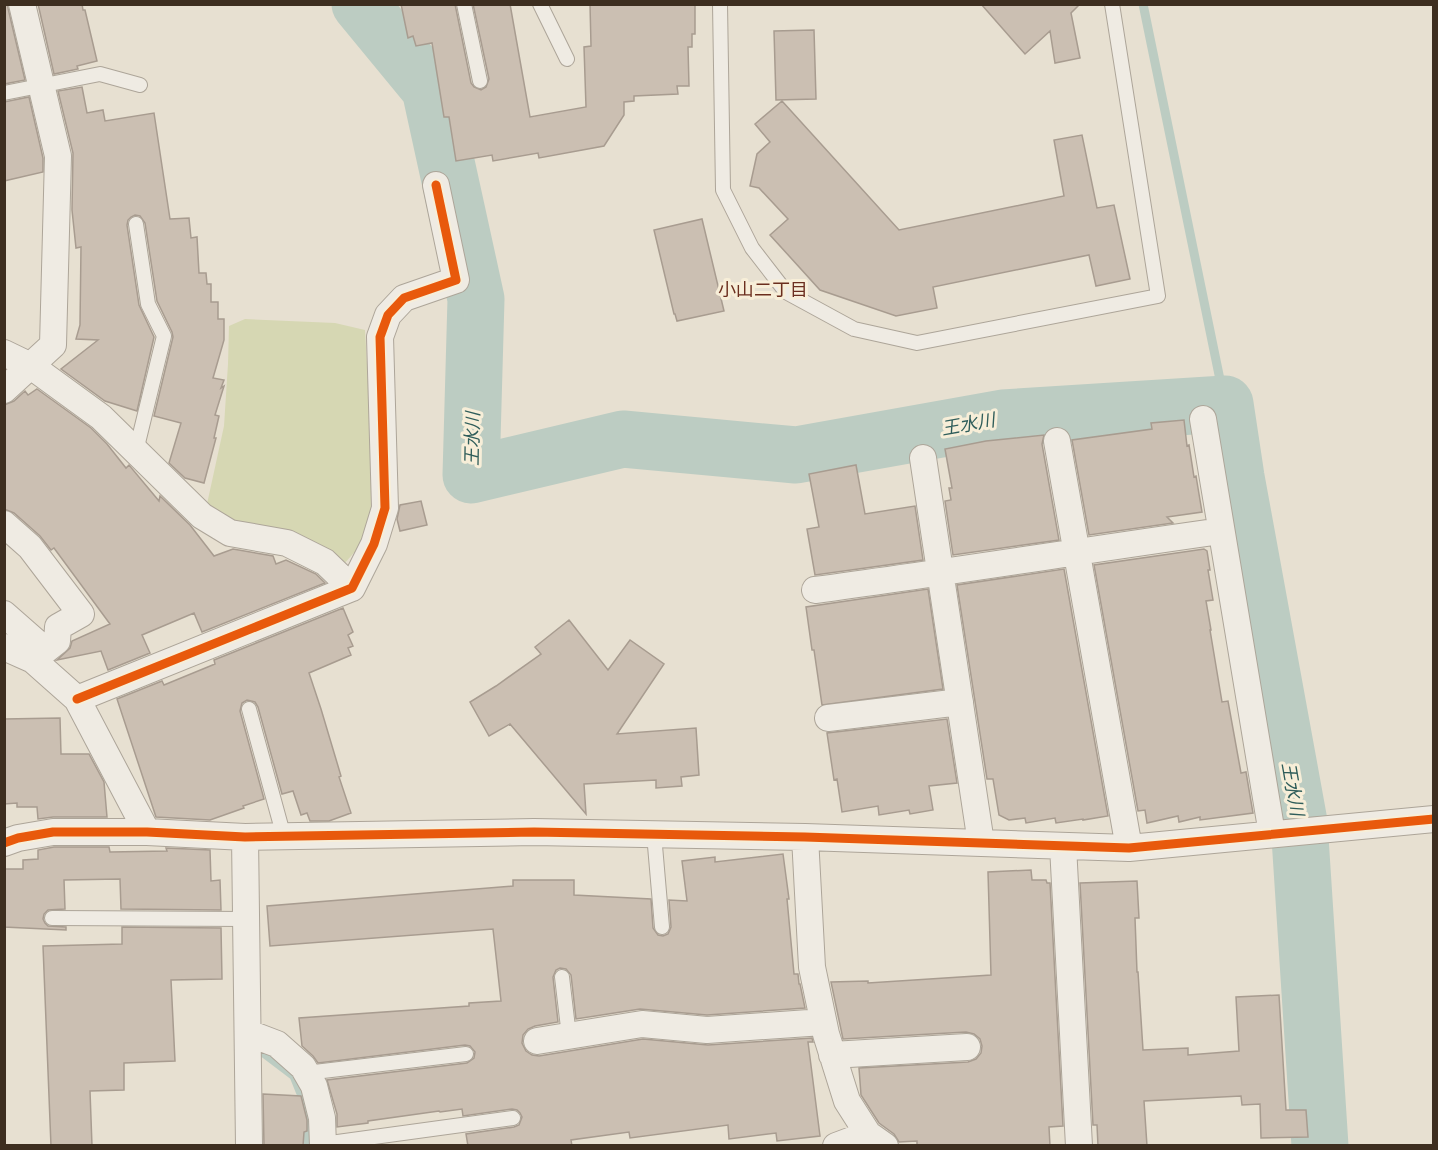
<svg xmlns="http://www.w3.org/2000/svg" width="1438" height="1150" viewBox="0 0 1438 1150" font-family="Lora,'Noto Sans JP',serif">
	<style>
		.green { fill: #d6d7b3 }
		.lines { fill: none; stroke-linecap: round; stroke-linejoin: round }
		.stream { stroke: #bcccc2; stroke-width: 9 }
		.river { stroke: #bcccc2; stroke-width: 57 }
		.building { fill: #cbbfb2; stroke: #a89c90; stroke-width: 1.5 }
		.lane-casing { stroke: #ada599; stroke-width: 16 }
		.street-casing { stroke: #ada599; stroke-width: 28 }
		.lane { stroke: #efebe3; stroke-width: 14 }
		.street { stroke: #efebe3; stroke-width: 26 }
		.cycleway-casing { stroke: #f7eed8; stroke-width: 13 }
		.cycleway { stroke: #e8590c; stroke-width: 9 }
		.labels { text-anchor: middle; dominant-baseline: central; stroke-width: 6; stroke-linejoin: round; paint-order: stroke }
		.neighbourhood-label { font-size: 18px; fill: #6b2e1e; stroke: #f7eed8 }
		.water-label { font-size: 18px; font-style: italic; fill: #2f5d5a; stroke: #f7eed8 }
	</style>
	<rect width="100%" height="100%" fill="#e7e0d1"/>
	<!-- green -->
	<path class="green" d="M 245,319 L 335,323 L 365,330 L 375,501 L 360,546 L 343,565 L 227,524 L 207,504 L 224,426 L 228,364 L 229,326 Z"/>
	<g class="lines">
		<!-- stream -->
		<path class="stream" d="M 1143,4 L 1225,404
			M 261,1051 L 294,1076 L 308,1111 L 308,1146"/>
		<!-- river -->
		<path class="river" d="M 360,4 L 430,89 L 476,299 L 471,475 L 623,439 L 796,455 L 1003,418 L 1225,404 L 1236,477 L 1299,822 L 1320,1146"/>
	</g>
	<!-- building -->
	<path class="building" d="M 4,4 L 7,4 L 25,80 L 4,84 Z
		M 38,4 L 82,4 L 83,10 L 85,10 L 97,61 L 77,66 L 78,69 L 54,74 Z
		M 401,4 L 455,4 L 471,83 L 474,87 L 481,90 L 486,87 L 489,79 L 473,4 L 510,4 L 530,117 L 586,107 L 584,47 L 591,46 L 590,4 L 695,4 L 695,34 L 692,34 L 692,47 L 688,47 L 689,86 L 677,86 L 678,94 L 634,96 L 634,101 L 624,102 L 624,115 L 604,146 L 539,158 L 538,153 L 493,161 L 492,155 L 456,161 L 449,117 L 444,117 L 432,43 L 416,46 L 413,36 L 408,38 Z
		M 981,4 L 1080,4 L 1071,13 L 1080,58 L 1055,63 L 1050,31 L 1025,54 Z
		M 814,30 L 816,99 L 776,100 L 774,31 Z
		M 82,87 L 87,113 L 103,110 L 105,121 L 154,113 L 170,219 L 189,218 L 191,238 L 197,237 L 199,273 L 206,273 L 207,284 L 211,284 L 211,302 L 218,302 L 218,319 L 224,319 L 224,340 L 213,378 L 224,380 L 221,388 L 224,386 L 215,415 L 219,416 L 214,438 L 216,438 L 204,483 L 185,478 L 169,463 L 181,423 L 154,416 L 173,337 L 172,332 L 157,301 L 145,223 L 140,216 L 135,215 L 131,217 L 128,220 L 127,225 L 139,305 L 154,337 L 137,411 L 105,401 L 61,369 L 98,340 L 76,339 L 80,325 L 81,247 L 76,248 L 72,210 L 73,153 L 58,91 Z
		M 29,97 L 43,158 L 43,172 L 4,181 L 4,102 Z
		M 782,101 L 899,230 L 1064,196 L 1054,140 L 1082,135 L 1097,208 L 1114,205 L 1130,279 L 1096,286 L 1089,255 L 933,287 L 937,308 L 896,316 L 820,290 L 770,235 L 788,219 L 759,188 L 750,186 L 757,154 L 770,142 L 755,124 Z
		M 702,219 L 724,311 L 677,321 L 675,314 L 674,314 L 654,230 Z
		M 37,389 L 91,428 L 107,444 L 126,468 L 129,465 L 159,501 L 160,496 L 190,525 L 214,556 L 233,549 L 273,556 L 276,564 L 286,560 L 316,574 L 325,583 L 202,632 L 194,613 L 142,635 L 150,653 L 108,670 L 101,651 L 57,660 L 70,648 L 72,641 L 110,624 L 54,548 L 51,550 L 40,536 L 14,513 L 4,509 L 4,405 L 14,401 L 25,391 L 28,395 Z
		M 1184,420 L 1187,446 L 1189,445 L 1194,477 L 1196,476 L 1202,512 L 1167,517 L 1173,523 L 1089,535 L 1072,440 L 1152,429 L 1151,423 Z
		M 1044,435 L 1042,444 L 1059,540 L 953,555 L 945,501 L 951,500 L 949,488 L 952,488 L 945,449 L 986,441 Z
		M 856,465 L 865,514 L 915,506 L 923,560 L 815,575 L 807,529 L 819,527 L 809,474 Z
		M 421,501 L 427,525 L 400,531 L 397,519 L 400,505 Z
		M 1204,549 L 1207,551 L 1210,570 L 1208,570 L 1213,600 L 1206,601 L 1211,630 L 1210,630 L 1222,702 L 1228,701 L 1241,773 L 1246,772 L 1253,813 L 1200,820 L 1200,817 L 1179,822 L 1178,816 L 1147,823 L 1145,810 L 1138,811 L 1094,565 Z
		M 1064,569 L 1108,816 L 1083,820 L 1083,819 L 1056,823 L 1055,818 L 1026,823 L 1025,818 L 1009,820 L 999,815 L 993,779 L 987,779 L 957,585 Z
		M 928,589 L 943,689 L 822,705 L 814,650 L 812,650 L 806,607 Z
		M 343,608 L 353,632 L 348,635 L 353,646 L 348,648 L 351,655 L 309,673 L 321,709 L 341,776 L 339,777 L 351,813 L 329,821 L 310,821 L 307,813 L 301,815 L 293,791 L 282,794 L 258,707 L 255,702 L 247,700 L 242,703 L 240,711 L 264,799 L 243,806 L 244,808 L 210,820 L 156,817 L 117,699 L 162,681 L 164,685 L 215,664 L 214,660 Z
		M 569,620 L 608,670 L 630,640 L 664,664 L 617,734 L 696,728 L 699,775 L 681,777 L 682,786 L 656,788 L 656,780 L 584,784 L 586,814 L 510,724 L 489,736 L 470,702 L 496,686 L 541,654 L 535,647 Z
		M 60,718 L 61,754 L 89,754 L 104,782 L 107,817 L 53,817 L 38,819 L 37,807 L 17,807 L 17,803 L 4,804 L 4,719 Z
		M 947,719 L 957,783 L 929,786 L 933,810 L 910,814 L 909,810 L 879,815 L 878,806 L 842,812 L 837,779 L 834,780 L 827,733 Z
		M 54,847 L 109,847 L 110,852 L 167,851 L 166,848 L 210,850 L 211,881 L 220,880 L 221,910 L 121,909 L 120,879 L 64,880 L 65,909 L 48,910 L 44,914 L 43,919 L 45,923 L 48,926 L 66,927 L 66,930 L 4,927 L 4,869 L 23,869 L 23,860 L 38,859 L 38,850 Z
		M 783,854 L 789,899 L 787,899 L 794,974 L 798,974 L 799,984 L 800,984 L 805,1008 L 707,1015 L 640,1009 L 576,1019 L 571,975 L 566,969 L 560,968 L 556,970 L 553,977 L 558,1022 L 535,1026 L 528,1029 L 523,1035 L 522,1043 L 526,1051 L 532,1055 L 539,1056 L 643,1039 L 708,1045 L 812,1038 L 813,1042 L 808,1042 L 820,1136 L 777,1141 L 776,1133 L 729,1139 L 728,1125 L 630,1138 L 629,1132 L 571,1140 L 572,1146 L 468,1146 L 466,1134 L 514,1127 L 519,1125 L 522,1117 L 520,1113 L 517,1110 L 512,1109 L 463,1116 L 462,1109 L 440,1112 L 439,1111 L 368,1121 L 368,1123 L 337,1127 L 337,1114 L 327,1080 L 467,1063 L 474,1058 L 475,1052 L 470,1046 L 465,1045 L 318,1063 L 313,1056 L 302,1046 L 299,1018 L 469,1006 L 469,1003 L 501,1001 L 493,929 L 270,946 L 267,906 L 513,886 L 513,880 L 574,880 L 574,895 L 651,899 L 653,928 L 658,935 L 663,936 L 668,934 L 671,927 L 669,900 L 687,901 L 682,861 L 715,857 L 715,862 Z
		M 1031,870 L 1032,880 L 1046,880 L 1047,883 L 1050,883 L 1063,1126 L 1049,1127 L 1050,1146 L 917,1146 L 917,1141 L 899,1142 L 894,1134 L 879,1123 L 861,1095 L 859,1068 L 968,1062 L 976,1059 L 981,1053 L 982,1046 L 980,1039 L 974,1034 L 966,1032 L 843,1039 L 831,982 L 868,981 L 868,983 L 991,975 L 988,872 Z
		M 1137,881 L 1139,918 L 1135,918 L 1137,972 L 1138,972 L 1143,1050 L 1188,1048 L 1188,1055 L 1239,1051 L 1236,997 L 1279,995 L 1286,1110 L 1306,1110 L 1308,1137 L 1261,1138 L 1260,1104 L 1242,1105 L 1241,1096 L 1144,1101 L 1147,1146 L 1098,1146 L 1097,1125 L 1093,1125 L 1080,883 Z
		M 122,927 L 221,928 L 222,979 L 171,980 L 175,1061 L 124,1063 L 124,1090 L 90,1091 L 92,1146 L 51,1146 L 43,946 L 122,944 Z
		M 263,1094 L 301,1096 L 307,1120 L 307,1131 L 304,1132 L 303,1146 L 264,1146 Z"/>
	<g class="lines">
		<!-- lane casing -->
		<g class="lane-casing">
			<path id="lane" d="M 464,4 L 480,81
				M 540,4 L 567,59
				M 720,4 L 723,190 L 752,248 L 786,292 L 854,329 L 917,343 L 1158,296 L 1112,4
				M 4,93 L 100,74 L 140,85
				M 136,224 L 148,304 L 164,336 L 136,451
				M 249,709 L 284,837
				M 654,834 L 662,927
				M 52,918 L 246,919
				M 562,977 L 569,1036
				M 306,1073 L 466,1054
				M 323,1144 L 513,1118"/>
		</g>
		<!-- street casing -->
		<g class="street-casing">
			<path id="street" d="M 4,353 L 31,366 L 101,417 L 202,516 L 230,533 L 287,543 L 325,562 L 352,588
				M 4,390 L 53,345 L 58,156 L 22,4
				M 1203,419 L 1272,834
				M 1057,441 L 1129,848
				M 923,458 L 981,843
				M 4,524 L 30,547 L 81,614 L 58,627 L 57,641 L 33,660
				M 815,590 C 950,572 1086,550 1221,531
				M 4,614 L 45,650
				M 4,647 L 33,660 L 77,699 L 147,832
				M 77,699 L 352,588 L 374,544 L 385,508 L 380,337 L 388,315 L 404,298 L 456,280 L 436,185
				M 828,718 L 960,702
				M 245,837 L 249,1146
				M 805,837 L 812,967 L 826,1034 L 847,1101 L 868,1134 L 885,1146
				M 4,843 L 18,838 L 53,832 L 147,832 L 245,837 L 534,832 L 805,837 L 1129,848 L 1434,819
				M 1063,846 L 1079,1146
				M 248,1033 L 277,1044 L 303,1067 L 314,1086 L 322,1118 L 323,1146
				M 537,1041 L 642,1024 L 707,1030 L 823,1022
				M 832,1055 L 967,1047
				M 836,1146 L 868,1134"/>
		</g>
		<!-- lane -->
		<use href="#lane" class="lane"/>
		<!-- street -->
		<use href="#street" class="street"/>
		<!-- cycleway casing -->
		<g class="cycleway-casing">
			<path id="cycleway" d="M 77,699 L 352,588 L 374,544 L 385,508 L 380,337 L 388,315 L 404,298 L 456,280 L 436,185
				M 4,843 L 18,838 L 53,832 L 147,832 L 245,837 L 534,832 L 805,837 L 1129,848 L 1434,819"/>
		</g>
		<!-- cycleway -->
		<use href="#cycleway" class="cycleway"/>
	</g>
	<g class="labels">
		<!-- neighbourhood labels -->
		<g class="neighbourhood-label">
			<text x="763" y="289">小山二丁目</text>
		</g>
		<!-- water labels -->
		<g class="water-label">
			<text transform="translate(968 424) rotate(-10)">王水川</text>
			<text transform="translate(472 439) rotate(-89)">王水川</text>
			<text transform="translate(1293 789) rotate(80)">王水川</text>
		</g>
	</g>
	<!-- border -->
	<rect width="1438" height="1150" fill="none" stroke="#3d2e20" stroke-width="12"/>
</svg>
